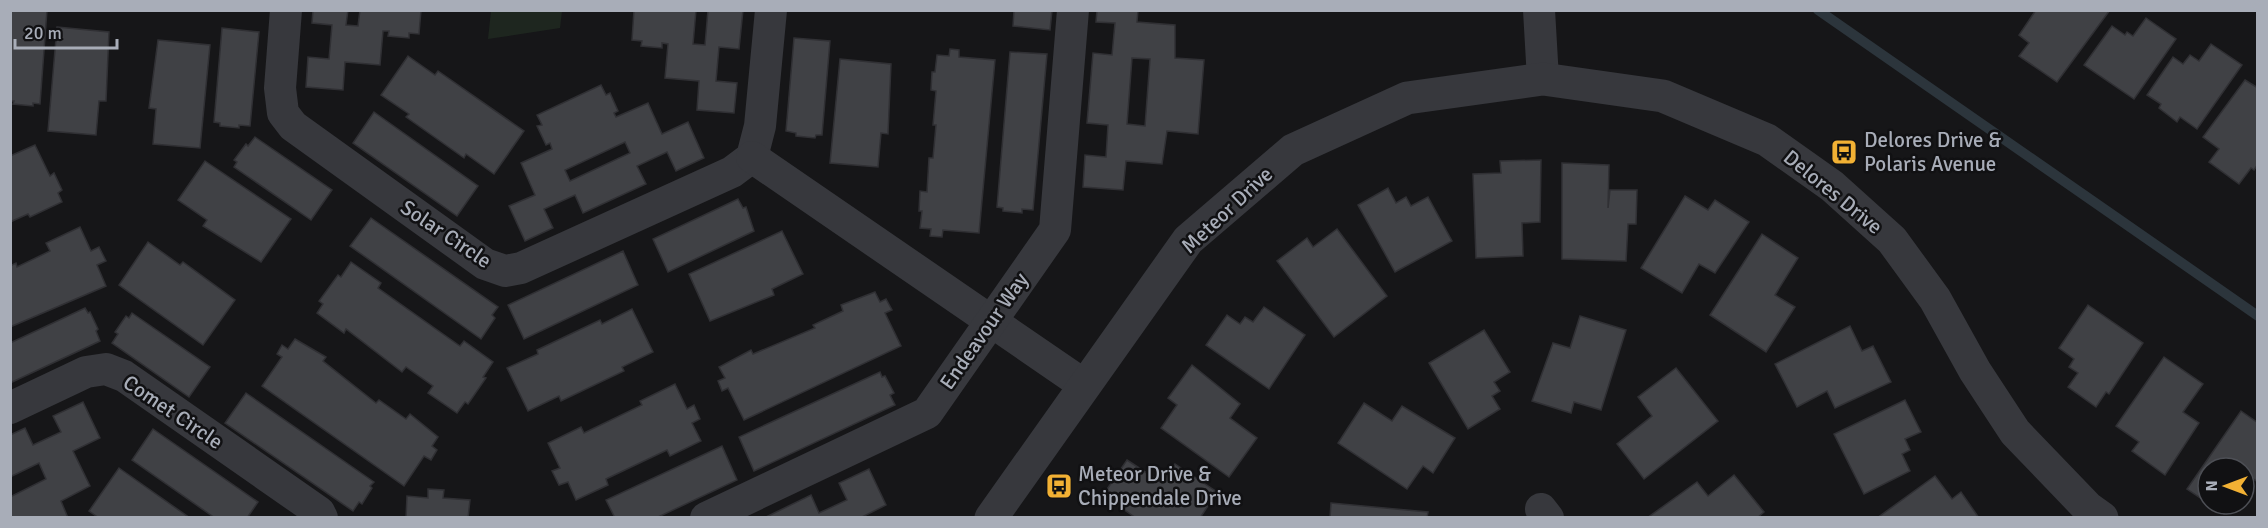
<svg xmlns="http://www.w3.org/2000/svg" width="2268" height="528" font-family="Signika,sans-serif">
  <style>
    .green { fill: #1e261f }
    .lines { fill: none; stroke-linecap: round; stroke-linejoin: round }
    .stream { stroke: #2c353c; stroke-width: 10 }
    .building { fill: #404145; stroke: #303034; stroke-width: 1.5; fill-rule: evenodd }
    .minor { stroke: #37383d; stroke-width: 32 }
    .tertiary { stroke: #37383d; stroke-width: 33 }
    .labels { text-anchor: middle; stroke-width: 5; stroke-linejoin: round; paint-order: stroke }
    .poi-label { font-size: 21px; fill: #a8adb8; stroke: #111113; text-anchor: start }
    .street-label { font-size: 21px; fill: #a8adb8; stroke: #111113 }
  </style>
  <rect width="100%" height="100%" fill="#161618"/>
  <!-- green -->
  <polygon class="green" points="491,11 562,11 560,28 488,39"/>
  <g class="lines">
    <!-- stream -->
    <polyline class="stream" points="1818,10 2258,316"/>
  </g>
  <!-- building -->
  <g class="building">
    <polygon points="11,10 47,10 40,104 33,103 33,106 13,104 14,101 10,101"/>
    <polygon points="313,10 348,10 346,25 358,26 360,10 421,10 419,34 409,33 409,38 388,36 389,31 383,31 380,65 345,62 343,90 306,87 308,57 329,59 332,25 312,23"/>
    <polygon points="634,10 696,10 693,44 705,45 708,10 743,10 739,49 719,47 716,81 737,83 734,113 697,110 699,81 665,78 668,44 662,43 662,48 641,46 642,41 632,40"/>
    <polygon points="1014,10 1052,10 1050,30 1013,26"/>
    <path d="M1097,10h41l-1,12 38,3v33l29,2 -6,74 -31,-3 -5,33 -36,-3 -3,29 -40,-3 2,-32 21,2 2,-32 -21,-2 6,-70 19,2 3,-32 -19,-1zM1132,58l18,1 -5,67 -18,-2z"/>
    <polygon points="2036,10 2110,10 2057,82 2019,56 2029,43 2019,35"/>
    <polygon points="2146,18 2176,39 2134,99 2084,65 2112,26 2125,35 2127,32 2133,36"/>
    <polygon points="57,27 109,32 106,101 99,101 96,135 48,131"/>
    <polygon points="222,28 259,32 250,126 239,125 239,128 220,126 220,123 214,122"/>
    <polygon points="794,38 830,41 822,135 816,135 815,138 796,136 796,133 786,131"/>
    <polygon points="158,40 210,45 200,148 153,144 156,109 149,108"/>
    <polygon points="2211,44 2242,65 2197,129 2180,117 2177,122 2159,108 2161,104 2147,95 2173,57 2183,64 2190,55 2199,61"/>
    <polygon points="950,49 959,50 959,57 995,60 979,233 943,230 942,237 930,236 931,229 920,228 922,211 919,211 920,191 927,192 929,158 933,158 936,125 933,125 936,91 931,90 932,72 935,72 937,55 949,56"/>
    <polygon points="1010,52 1047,54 1033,210 1022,209 1022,213 1003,211 1003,208 997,207"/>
    <polygon points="408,56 435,75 438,71 524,131 494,174 466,154 464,158 406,117 409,114 381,95"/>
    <polygon points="840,59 891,64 888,134 881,133 878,167 830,163"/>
    <polygon points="2245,80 2258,88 2258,164 2254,170 2251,168 2239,184 2209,162 2219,149 2203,137"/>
    <path d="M601,85l5,10 4,-2 8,18 -4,2 2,4 32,-14 14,31 26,-12 16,36 -28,13 -9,-19 -30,14 9,18 -63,29 -8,-18 -31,14 9,19 -28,13 -16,-35 26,-11 -14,-32 31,-14 -2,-6 -4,2 -9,-19 5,-1 -5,-10zM625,142l5,11 -60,28 -5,-11z"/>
    <polygon points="374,112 478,186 457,216 353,143"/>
    <polygon points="255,137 332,190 311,220 234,167 237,162 234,160 246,144 248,146"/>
    <polygon points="35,145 50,176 54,173 62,190 58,193 62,202 30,217 28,214 10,222 10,156"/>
    <polygon points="1541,160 1540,222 1522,223 1523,256 1476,258 1473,174 1501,173 1500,161"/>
    <polygon points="205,161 291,219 261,262 203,226 207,220 178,200"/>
    <polygon points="1562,163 1609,165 1608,208 1610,190 1637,190 1636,224 1628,224 1626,261 1562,259"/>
    <polygon points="1388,188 1396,203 1406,197 1411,206 1428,197 1452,241 1395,272 1358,205"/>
    <polygon points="1685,196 1708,210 1715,200 1749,222 1715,273 1699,264 1682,293 1641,268"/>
    <polygon points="738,199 743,208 746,207 754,231 668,272 653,239"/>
    <polygon points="371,218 498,307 492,315 495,318 481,339 350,246"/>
    <polygon points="80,227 91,251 99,247 106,261 97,265 106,286 10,327 10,266 16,263 17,267 50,251 46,243"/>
    <polygon points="1337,229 1387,296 1334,337 1277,261 1307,238 1313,247"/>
    <polygon points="782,231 803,274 772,289 774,295 710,321 689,274"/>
    <polygon points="1762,234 1798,258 1775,295 1795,307 1766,352 1710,315"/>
    <polygon points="148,242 180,265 183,262 235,300 203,345 119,285"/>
    <polygon points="623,251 638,285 524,339 508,305"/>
    <polygon points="351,262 381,283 378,288 460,346 464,341 493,362 483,377 486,378 468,404 465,402 457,413 428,393 433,386 406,367 402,372 346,329 344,333 317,313 323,304 319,301 338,275 341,277"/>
    <polygon points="875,292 880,302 886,299 892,310 885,313 901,346 744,420 728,388 722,391 718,381 725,378 719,367 751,350 753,354 815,328 813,325 843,311 841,305"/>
    <polygon points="2088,305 2143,343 2109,394 2106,392 2096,407 2068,387 2078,373 2069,367 2074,359 2059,348"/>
    <polygon points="1264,307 1305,335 1269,389 1206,345 1227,315 1240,324 1245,317 1253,322"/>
    <polygon points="85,308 88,313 90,312 98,329 96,331 100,341 10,383 10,343"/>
    <polygon points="632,309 653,352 622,367 624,371 561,401 559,396 528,411 507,368 538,354 537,350 600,320 602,324"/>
    <polygon points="132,313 210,367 189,397 112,343 118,334 115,332 126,316 129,318"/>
    <polygon points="1580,316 1626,330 1601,410 1574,402 1571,413 1532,401 1553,343 1570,348"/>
    <polygon points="1850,326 1862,351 1873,346 1891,382 1835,408 1827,391 1797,407 1775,364"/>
    <polygon points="1484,330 1510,372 1494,382 1500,391 1492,396 1500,409 1468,429 1429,363"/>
    <polygon points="295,339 326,357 323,361 376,403 379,400 406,419 410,414 438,437 432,446 437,450 431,460 424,456 404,486 262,386 282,357 277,354 282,345 288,349"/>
    <polygon points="2164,357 2203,384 2183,412 2199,423 2165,475 2132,451 2139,442 2116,426"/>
    <polygon points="1192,365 1240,404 1230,418 1257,438 1229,477 1161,428 1177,405 1168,398"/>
    <polygon points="1676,368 1718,421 1644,479 1617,444 1652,416 1638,397"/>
    <polygon points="880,372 882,377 885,376 894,393 890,395 895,405 754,471 739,437"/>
    <polygon points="675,384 687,409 694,405 700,419 692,423 701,441 670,456 667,450 606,479 608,485 576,500 568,482 559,485 552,471 560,468 548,443 581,427 584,433 642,405 640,401"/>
    <polygon points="246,393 374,482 370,486 372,488 362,504 359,502 353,511 225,423"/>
    <polygon points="1905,400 1921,432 1905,439 1910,450 1902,454 1910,471 1864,494 1834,434"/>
    <polygon points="83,402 100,438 73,451 90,486 61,501 68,518 10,518 10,497 46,479 39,463 10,477 10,435 25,428 33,445 61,432 53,416"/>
    <polygon points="1364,403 1392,421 1402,406 1455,438 1433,473 1423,466 1407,489 1338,443"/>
    <polygon points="2241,411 2258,423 2258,482 2250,477 2244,485 2244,468 2208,468 2208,503 2187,489"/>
    <polygon points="153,429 258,502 247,518 215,518 132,460"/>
    <polygon points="722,446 737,480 656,518 615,518 606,500"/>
    <polygon points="1127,460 1162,483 1175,464 1217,492 1200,518 1136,518 1103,495"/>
    <polygon points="119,468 190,518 99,518 89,511"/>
    <polygon points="869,469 886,505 860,518 764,518 811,495 819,513 847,500 839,483"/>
    <polygon points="1734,475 1764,512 1757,518 1647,518 1697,482 1708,496"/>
    <polygon points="1935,476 1952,499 1961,492 1979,518 1877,518"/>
    <polygon points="428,489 444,490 443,498 470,500 468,518 406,518 407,496 428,498"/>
    <polygon points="1331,503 1428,512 1427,518 1330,518"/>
    <polygon points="2209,504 2231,504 2224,514"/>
  </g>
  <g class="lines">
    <!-- minor -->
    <g class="minor">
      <polyline points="286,10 280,88 283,113 293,126 485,264 505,271 521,268 732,172 752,157 760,126 771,10"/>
      <polyline points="1539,10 1543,79"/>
      <polyline points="752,157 1084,385"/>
      <polyline points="10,408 86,372 106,369 124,376 319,512 322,518"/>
      <polyline points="1541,509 1548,518"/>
      <polyline points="706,518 927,413 1055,230 1073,10"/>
    </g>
    <!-- tertiary -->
    <polyline class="tertiary" points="991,518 1188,240 1293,150 1407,98 1543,79 1663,96 1767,140 1832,186 1892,240 1935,299 1975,371 2015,432 2088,508 2102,518"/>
  </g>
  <!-- icons -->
  <defs>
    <symbol id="bus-square" viewBox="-11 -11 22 22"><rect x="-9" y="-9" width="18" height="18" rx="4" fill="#f2b134" stroke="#111113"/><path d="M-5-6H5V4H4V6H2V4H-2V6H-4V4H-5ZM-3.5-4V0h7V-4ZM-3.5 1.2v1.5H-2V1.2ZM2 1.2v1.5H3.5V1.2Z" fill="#111"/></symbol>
  </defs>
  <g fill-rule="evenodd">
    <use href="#bus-square" x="1829" y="137" width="30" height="30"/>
    <use href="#bus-square" x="1044" y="471" width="30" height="30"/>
  </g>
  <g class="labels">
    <!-- poi labels -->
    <g class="poi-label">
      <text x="1864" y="147">Delores Drive &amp;<tspan x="1864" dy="24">Polaris Avenue</tspan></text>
      <text x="1078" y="481">Meteor Drive &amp;<tspan x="1078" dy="24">Chippendale Drive</tspan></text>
    </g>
    <!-- street labels -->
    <g class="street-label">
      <text transform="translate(1833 192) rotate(39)" y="7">Delores Drive</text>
      <text transform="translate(1227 210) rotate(-43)" y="7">Meteor Drive</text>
      <text transform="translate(446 234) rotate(34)" y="7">Solar Circle</text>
      <text transform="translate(984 331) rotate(-55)" y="7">Endeavour Way</text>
      <text transform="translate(173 412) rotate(34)" y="7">Comet Circle</text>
    </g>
  </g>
  <!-- border -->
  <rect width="2268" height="528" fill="none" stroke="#a8adb8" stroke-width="24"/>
  <!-- north arrow -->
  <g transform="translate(2226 486) rotate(270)"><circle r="28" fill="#111113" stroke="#4d4f55" stroke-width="1.5"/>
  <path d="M0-4.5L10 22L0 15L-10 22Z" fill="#f2b134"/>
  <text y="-9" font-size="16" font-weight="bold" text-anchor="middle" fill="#a8adb8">N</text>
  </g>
  <!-- scale -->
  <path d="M15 39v9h102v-9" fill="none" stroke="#a8adb8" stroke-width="3"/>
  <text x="24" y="39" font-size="18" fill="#a8adb8" stroke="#111113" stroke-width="4.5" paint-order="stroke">20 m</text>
</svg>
